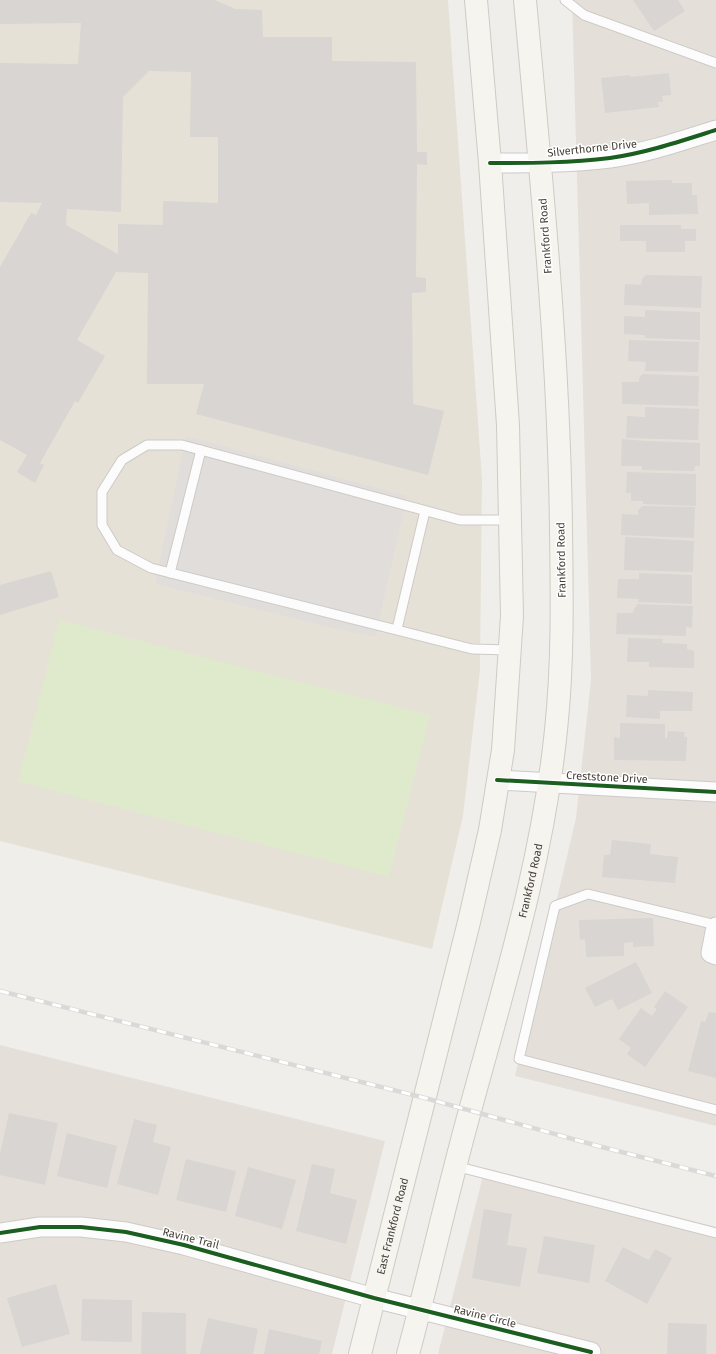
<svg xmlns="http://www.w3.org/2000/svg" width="716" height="1354" font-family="'Fira Sans',sans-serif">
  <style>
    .residential { fill: #e4e0d9 }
    .education { fill: #e6e1d7 }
    .green { fill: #dfe9cc }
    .parking { fill: #e0dddb }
    .building { fill: #d8d5d2; fill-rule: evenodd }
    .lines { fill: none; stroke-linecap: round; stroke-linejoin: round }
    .lane-casing { stroke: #cdcac7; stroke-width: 11 }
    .street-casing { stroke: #cdcac7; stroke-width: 21 }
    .secondary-casing { stroke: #cecbc2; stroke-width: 24 }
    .lane { stroke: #fdfcfc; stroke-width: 9 }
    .street { stroke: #fdfcfc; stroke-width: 19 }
    .secondary { stroke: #f6f4ef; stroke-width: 22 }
    .rail-casing { stroke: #d9d9d8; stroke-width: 4.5 }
    .rail { stroke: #fff; stroke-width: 3; stroke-dasharray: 9; stroke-linecap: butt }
    .cycleway-casing { stroke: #fff; stroke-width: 6 }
    .cycleway { stroke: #1b5e20; stroke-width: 4 }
    .labels { text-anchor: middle; stroke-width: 3; stroke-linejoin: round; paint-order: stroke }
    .street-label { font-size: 11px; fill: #463f37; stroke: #fff }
  </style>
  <rect width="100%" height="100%" fill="#f0eeeb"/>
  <!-- residential -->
  <g class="residential">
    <polygon points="572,0 716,0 716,1126 515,1076 576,818 591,680"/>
    <polygon points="0,1045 385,1141 332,1354 0,1354"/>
    <polygon points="485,1168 716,1227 716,1354 438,1354"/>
  </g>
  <!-- education -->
  <polygon class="education" points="0,0 448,0 482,479 480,670 463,816 432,949 0,841"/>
  <!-- green -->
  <polygon class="green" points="59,620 430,715 389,877 18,782"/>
  <!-- parking -->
  <polygon class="parking" points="186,436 407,496 375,637 320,625 155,584"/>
  <!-- building -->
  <g class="building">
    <path d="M0,0h215l20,9 27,1 1,27h69v24l84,1 1,90h10v13l-10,-1 -1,113 10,1v14l-14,1 1,111 31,7 -16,64 -232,-61 8,-30h-57l1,-111 -32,-1 -39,68 28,16 -27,47 -3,-2 -35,62 4,2 -9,18 -18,-11 10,-17 -27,-15v-173l31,-54 5,2 6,-12 -42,-1v-139l78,1 3,-41 -81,1zM149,71l42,1 -1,65h28v66l-55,-2v24l-45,-1v30l-52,-29 1,-16 54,3 2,-115z"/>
    <polygon points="633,0 678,0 685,11 654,31"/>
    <polygon points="669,73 671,95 662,96 663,102 658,102 659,107 605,113 601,78 630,75 630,77"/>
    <polygon points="672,180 672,183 692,183 692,195 697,195 698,214 649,215 649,203 627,204 626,181"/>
    <polygon points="620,225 681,225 681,229 696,229 696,241 685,241 685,252 646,252 646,241 620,241"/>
    <polygon points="646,275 702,276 701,308 624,305 625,284 641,285 642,279"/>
    <polygon points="645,310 700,312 700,340 645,338 645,335 624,334 624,316 645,317"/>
    <polygon points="629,340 699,342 698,372 645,371 646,362 628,361"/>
    <polygon points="643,374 699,376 698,406 622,404 622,382 639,382 639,378"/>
    <polygon points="645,407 699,409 698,440 626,438 627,416 645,417"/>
    <polygon points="622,439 646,441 700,443 700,466 695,466 694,471 642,470 642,466 621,466"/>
    <polygon points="627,472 696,474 696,506 643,504 643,501 631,501 631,493 626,493"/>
    <polygon points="643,506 695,507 694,538 621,535 622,514 638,515 638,510"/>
    <polygon points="625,537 694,541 693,572 624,570"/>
    <polygon points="51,571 59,597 0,615 0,585"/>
    <polygon points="639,573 692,575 692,604 638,602 639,599 617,598 618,579 639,579"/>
    <polygon points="638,604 693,606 692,628 686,627 686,636 616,634 617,613 633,613 634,609"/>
    <polygon points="628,638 663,639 662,643 687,644 687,649 694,651 694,668 649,667 649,662 627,662"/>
    <polygon points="648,690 693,692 692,711 660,711 660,719 626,717 627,695 648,696"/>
    <polygon points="620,723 665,724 665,738 667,738 668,731 685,732 684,737 687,737 686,761 614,760 614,737 620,738"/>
    <polygon points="612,840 651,844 650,854 678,857 675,883 602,877 604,855 610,855"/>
    <polygon points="653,918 654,946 633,947 633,942 624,943 624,956 586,957 585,939 580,940 579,920"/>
    <polygon points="636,962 652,993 618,1010 612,999 595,1007 585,988"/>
    <polygon points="665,991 688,1007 645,1067 627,1054 631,1048 619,1039 641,1008 652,1016 657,1009 654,1007"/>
    <polygon points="709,1012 716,1013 716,1078 688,1071 701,1021 705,1022"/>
    <polygon points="9,1113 58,1123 45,1185 0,1175 0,1154"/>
    <polygon points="134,1119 157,1125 153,1142 171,1147 158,1195 117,1184"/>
    <polygon points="67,1133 117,1146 107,1188 57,1176"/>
    <polygon points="186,1159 236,1171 226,1212 176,1200"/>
    <polygon points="312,1164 335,1169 330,1193 357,1200 346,1244 296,1231"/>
    <polygon points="248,1167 296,1180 282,1229 235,1216"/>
    <polygon points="484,1209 512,1214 507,1245 527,1248 520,1287 472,1278"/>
    <polygon points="544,1236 595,1245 589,1283 537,1273"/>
    <polygon points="623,1247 649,1260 655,1249 672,1258 647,1304 605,1281"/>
    <polygon points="56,1284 70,1334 22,1347 7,1298"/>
    <polygon points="82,1299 132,1300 132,1342 81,1341"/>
    <polygon points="142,1312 186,1313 186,1354 141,1354"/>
    <polygon points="208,1318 258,1329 253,1354 200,1354"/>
    <polygon points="668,1323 707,1324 706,1354 667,1354"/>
    <polygon points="269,1329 322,1341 319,1354 264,1354"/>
  </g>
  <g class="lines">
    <defs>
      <g id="lane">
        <polyline points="565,0 584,15 716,63"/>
        <polyline points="170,573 201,450"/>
        <polyline points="397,629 425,511"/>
        <polyline points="510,650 472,649 151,568 117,550 102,525 102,492 122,460 147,445 182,445 460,520 510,520"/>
        <polyline points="716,925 588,894 555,906 519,1059 716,1110"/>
        <polyline points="455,1166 716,1233"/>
      </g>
      <g id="street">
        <path d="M490,163c40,0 80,0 120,-5 36,-5 71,-17 106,-28"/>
        <polyline points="497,780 716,792"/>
        <polyline points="716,927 711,953 716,955"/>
        <polyline points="0,1233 40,1227 81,1227 126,1232 184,1245 374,1298 591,1352"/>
      </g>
      <g id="secondary">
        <path id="s1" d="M360,1354l109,-432 21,-92 13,-80 9,-134 -4,-191 -18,-262 -14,-163"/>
        <path id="s2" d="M408,1354c22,-82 40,-165 63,-247 34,-125 72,-248 85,-377 7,-66 6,-133 5,-200 -2,-177 -20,-354 -36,-530"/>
      </g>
    </defs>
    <!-- lane casing -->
    <use href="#lane" class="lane-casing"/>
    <!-- street casing -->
    <use href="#street" class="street-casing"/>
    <!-- secondary casing -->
    <use href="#secondary" class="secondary-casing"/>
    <!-- lane -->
    <use href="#lane" class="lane"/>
    <!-- street -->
    <use href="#street" class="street"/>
    <!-- secondary -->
    <use href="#secondary" class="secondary"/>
    <defs>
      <polyline id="rail" points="0,991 425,1098 598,1146 716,1176"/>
    </defs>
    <!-- rail casing -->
    <use href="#rail" class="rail-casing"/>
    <!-- rail -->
    <use href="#rail" class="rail"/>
    <defs>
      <g id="cycleway">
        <path d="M490,163c40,0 80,0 120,-5 36,-5 71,-17 106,-28"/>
        <polyline points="497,780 716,792"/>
        <polyline points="0,1233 40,1227 81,1227 126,1232 184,1245 374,1298 591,1352"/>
      </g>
    </defs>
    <!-- cycleway casing -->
    <use href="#cycleway" class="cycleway-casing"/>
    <!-- cycleway -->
    <use href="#cycleway" class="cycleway"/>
  </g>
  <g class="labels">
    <!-- street labels -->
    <g class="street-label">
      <text transform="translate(592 148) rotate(-6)" y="4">Silverthorne Drive</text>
      <text transform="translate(545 236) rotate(-94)" y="4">Frankford Road</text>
      <text transform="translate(561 560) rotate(-91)" y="4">Frankford Road</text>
      <text transform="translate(607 777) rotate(3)" y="4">Creststone Drive</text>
      <text dy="4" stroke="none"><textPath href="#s2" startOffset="489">Frankford Road</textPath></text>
      <text dy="4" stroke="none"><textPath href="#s1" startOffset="132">East Frankford Road</textPath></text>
      <text transform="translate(191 1238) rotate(14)" y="4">Ravine Trail</text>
      <text transform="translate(485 1316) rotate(14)" y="4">Ravine Circle</text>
    </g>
  </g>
</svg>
